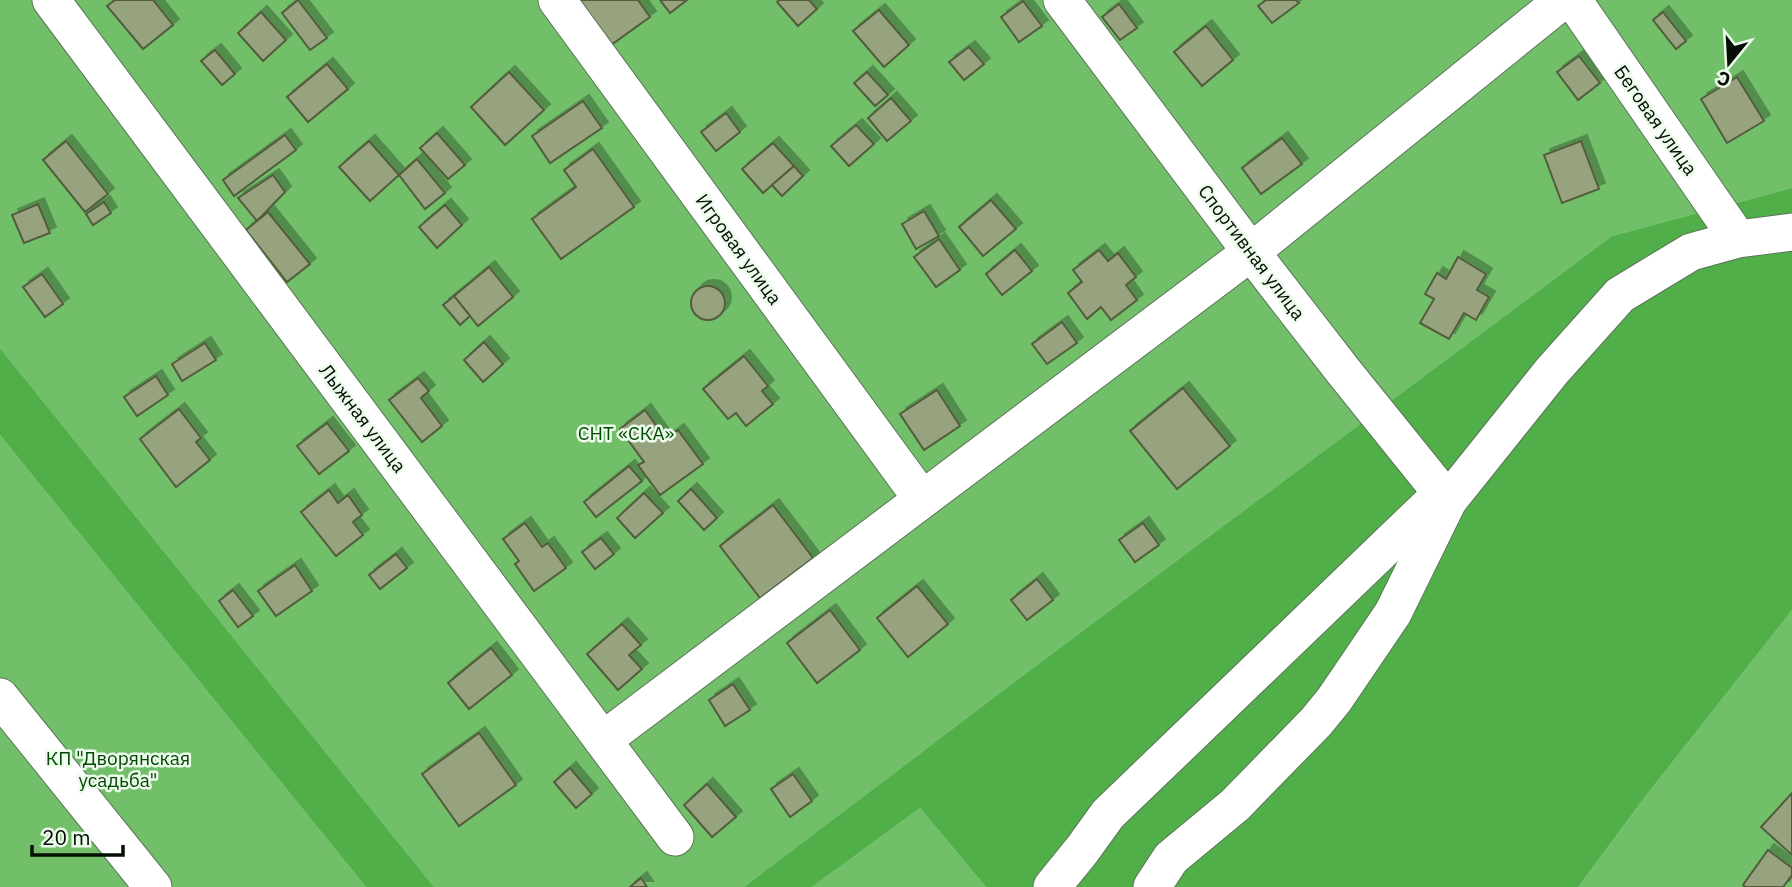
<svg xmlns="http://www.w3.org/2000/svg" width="1792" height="887" font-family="'IBM Plex Sans',sans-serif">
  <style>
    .green { fill: #71c069 }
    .forest { fill: #50af48 }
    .building { fill: #97a37f; stroke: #525c3b; stroke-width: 2; filter: url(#shadow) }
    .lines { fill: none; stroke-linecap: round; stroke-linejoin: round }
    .minor-casing { stroke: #5b7458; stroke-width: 39 }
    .minor { stroke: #fff; stroke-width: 37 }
    .labels { text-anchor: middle; stroke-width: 5; stroke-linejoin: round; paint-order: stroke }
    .street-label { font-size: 19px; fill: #050e05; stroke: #ecfbeb }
    .park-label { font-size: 19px; fill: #024900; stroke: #ecfbeb }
  </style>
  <defs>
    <filter id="shadow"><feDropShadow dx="6" dy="-6" stdDeviation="0" flood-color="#0004"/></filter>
  </defs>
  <rect width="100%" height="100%" fill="#c2debf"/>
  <!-- green -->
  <g class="green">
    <polygon points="0,0 1792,0 1792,188 1612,236 1029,671 744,887 434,887 0,348"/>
    <polygon points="0,435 366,887 0,887"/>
    <polygon points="1792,610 1792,887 1578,887 1644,798"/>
    <polygon points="920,808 986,887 812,887"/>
  </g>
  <!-- forest -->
  <g class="forest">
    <polygon points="1792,188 1792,610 1644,798 1578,887 986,887 920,808 812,887 744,887 1029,671 1612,236"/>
    <polygon points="0,348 434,887 366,887 0,435"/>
  </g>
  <!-- building -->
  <g class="building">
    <polygon points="115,0 153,0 173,25 143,49 107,6"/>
    <polygon points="298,0 327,38 310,50 282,13"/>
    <polygon points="579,0 638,0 650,17 611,45"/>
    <polygon points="660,0 687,0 670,13"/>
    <polygon points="779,0 809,0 817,9 798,26 777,2"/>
    <polygon points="1266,0 1296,0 1299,3 1272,23 1258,6"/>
    <polygon points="1023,1 1042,26 1019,42 1001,17"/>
    <polygon points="1119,4 1137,28 1120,40 1102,17"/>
    <polygon points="879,10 909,45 884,67 853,31"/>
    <polygon points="261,12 286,40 263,61 238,33"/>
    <polygon points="1663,12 1686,41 1676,49 1653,20"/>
    <polygon points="1206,26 1233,60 1202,86 1174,52"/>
    <polygon points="969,47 984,64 964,80 949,62"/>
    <polygon points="215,50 235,74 222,85 201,61"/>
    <polygon points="1579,56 1600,83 1578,100 1557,72"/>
    <polygon points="327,64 348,89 308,122 287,97"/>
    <polygon points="509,72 544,110 505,145 471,107"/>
    <polygon points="867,72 888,95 875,106 854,83"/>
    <polygon points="1737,77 1764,121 1727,143 1701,99"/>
    <polygon points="891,98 911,121 887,141 868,118"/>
    <polygon points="583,101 602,128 550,163 532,136"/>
    <polygon points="726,113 740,132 716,151 701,132"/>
    <polygon points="856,125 874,144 849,166 831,146"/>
    <polygon points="437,133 465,165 448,179 420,148"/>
    <polygon points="285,135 296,150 234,196 223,180"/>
    <polygon points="1282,138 1302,164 1261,194 1242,168"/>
    <polygon points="66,141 108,194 85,212 43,160"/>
    <polygon points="369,141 399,175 370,201 339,167"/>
    <polygon points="1581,141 1599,189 1562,203 1544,155"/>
    <polygon points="773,143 794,166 763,193 742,169"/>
    <polygon points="593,149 634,207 561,259 532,219 576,187 564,170"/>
    <polygon points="417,159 445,193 425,209 399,175"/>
    <polygon points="794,166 803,176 782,196 772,185"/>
    <polygon points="273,175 285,192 257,221 238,198"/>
    <polygon points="991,200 1016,229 983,256 959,227"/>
    <polygon points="104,202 111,213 93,225 86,214"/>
    <polygon points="38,204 50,233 24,243 12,215"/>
    <polygon points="445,205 462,225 437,248 419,227"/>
    <polygon points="924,211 939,236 916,249 902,224"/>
    <polygon points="268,212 310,264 287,282 246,230"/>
    <polygon points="939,239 960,270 936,287 914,257"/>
    <polygon points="1015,250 1032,271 1002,295 986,274"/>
    <polygon points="1099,250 1108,261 1118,253 1136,277 1126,285 1137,300 1111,320 1101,307 1087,319 1068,293 1082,282 1073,270"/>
    <polygon points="1458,257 1486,274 1477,290 1489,297 1476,320 1464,313 1449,339 1420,323 1434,299 1425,294 1437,273 1446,279"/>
    <polygon points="489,267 513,297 478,326 454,296"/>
    <polygon points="42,274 63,304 45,317 23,287"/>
    <circle cx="708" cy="303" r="17"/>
    <polygon points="454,296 470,316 460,325 443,305"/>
    <polygon points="1062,322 1077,343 1047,364 1032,344"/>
    <polygon points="484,342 503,364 483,382 464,360"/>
    <polygon points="205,343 216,360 182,381 172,364"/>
    <polygon points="744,356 768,386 762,391 773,404 746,426 736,413 728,419 703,389"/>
    <polygon points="156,376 168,395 137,416 124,397"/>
    <polygon points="418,378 429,391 421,398 442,426 422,442 389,400"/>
    <polygon points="1183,388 1230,446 1177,489 1130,431"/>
    <polygon points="937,390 960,426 924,450 900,414"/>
    <polygon points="179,409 201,438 196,442 210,460 176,487 140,439"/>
    <polygon points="645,410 666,439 678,430 703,464 660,495 638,465 644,462 620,429"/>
    <polygon points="327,423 349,451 319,474 297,446"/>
    <polygon points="629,466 642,481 596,517 584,502"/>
    <polygon points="691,489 717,518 704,530 678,501"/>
    <polygon points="329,490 338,503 348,495 362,515 353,522 363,535 336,556 301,512"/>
    <polygon points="644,493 663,513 635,538 617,518"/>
    <polygon points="773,505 813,558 760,598 720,546"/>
    <polygon points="525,523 542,547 548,543 566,568 534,591 515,564 519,561 503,539"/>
    <polygon points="1143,523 1159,545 1135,562 1119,540"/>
    <polygon points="601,538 614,554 595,569 582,552"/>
    <polygon points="396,554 407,568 380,589 369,575"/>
    <polygon points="295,565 312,591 276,616 258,591"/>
    <polygon points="1037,579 1053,600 1027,620 1011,600"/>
    <polygon points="917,586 948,624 908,657 877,618"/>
    <polygon points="233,590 253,616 238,627 219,601"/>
    <polygon points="830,610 860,650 817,683 787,643"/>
    <polygon points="622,624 641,645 629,655 642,669 618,690 587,654"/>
    <polygon points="491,648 512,675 469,709 448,683"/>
    <polygon points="733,684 750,710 725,726 709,700"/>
    <polygon points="479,733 516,785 459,826 422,774"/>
    <polygon points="570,768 592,794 576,808 554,782"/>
    <polygon points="793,774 812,801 790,817 771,789"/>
    <polygon points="707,784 736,817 712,837 684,805"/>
    <polygon points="1792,793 1792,855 1761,827"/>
    <polygon points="1768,850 1792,868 1792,875 1783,887 1745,887 1743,885"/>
    <polygon points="641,878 647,887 630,887"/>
  </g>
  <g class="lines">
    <defs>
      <g id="minor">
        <polyline points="51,0 675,837"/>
        <polyline points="557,0 922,499"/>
        <polyline points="1062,0 1251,252 1344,372 1448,501"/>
        <polyline points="1573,0 1738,239"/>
        <polyline points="0,697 153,887"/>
        <polyline points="603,740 1251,252 1563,0"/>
        <polyline points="1052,887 1082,850 1108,814 1442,493"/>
        <polyline points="1152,887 1171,858 1235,805 1316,722 1334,700 1393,613 1448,501 1552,371 1620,295 1691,252 1738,239 1792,232"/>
      </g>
    </defs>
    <!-- minor casing -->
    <use href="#minor" class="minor-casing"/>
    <!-- minor -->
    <use href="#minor" class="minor"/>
  </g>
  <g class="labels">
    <!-- street labels -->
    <g class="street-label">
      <text transform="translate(1656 120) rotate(55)" y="7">Беговая улица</text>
      <text transform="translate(739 249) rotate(54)" y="7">Игровая улица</text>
      <text transform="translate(1252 252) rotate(53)" y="7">Спортивная улица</text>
      <text transform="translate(363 418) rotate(53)" y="7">Лыжная улица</text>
    </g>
    <!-- park labels -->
    <g class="park-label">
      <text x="626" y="440">СНТ «СКА»</text>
      <text x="118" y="765">КП "Дворянская<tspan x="118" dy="22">усадьба"</tspan></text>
    </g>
  </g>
  <!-- north arrow -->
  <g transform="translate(1729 63) rotate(198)" stroke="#ecfbeb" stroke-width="5" paint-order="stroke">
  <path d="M0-5L12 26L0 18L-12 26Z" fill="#050e05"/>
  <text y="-10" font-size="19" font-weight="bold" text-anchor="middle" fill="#050e05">С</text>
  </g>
  <!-- scale -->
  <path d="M32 845v10h91v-10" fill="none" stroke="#050e05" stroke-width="3.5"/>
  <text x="42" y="845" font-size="21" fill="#050e05" stroke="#ecfbeb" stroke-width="5" paint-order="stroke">20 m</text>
</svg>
